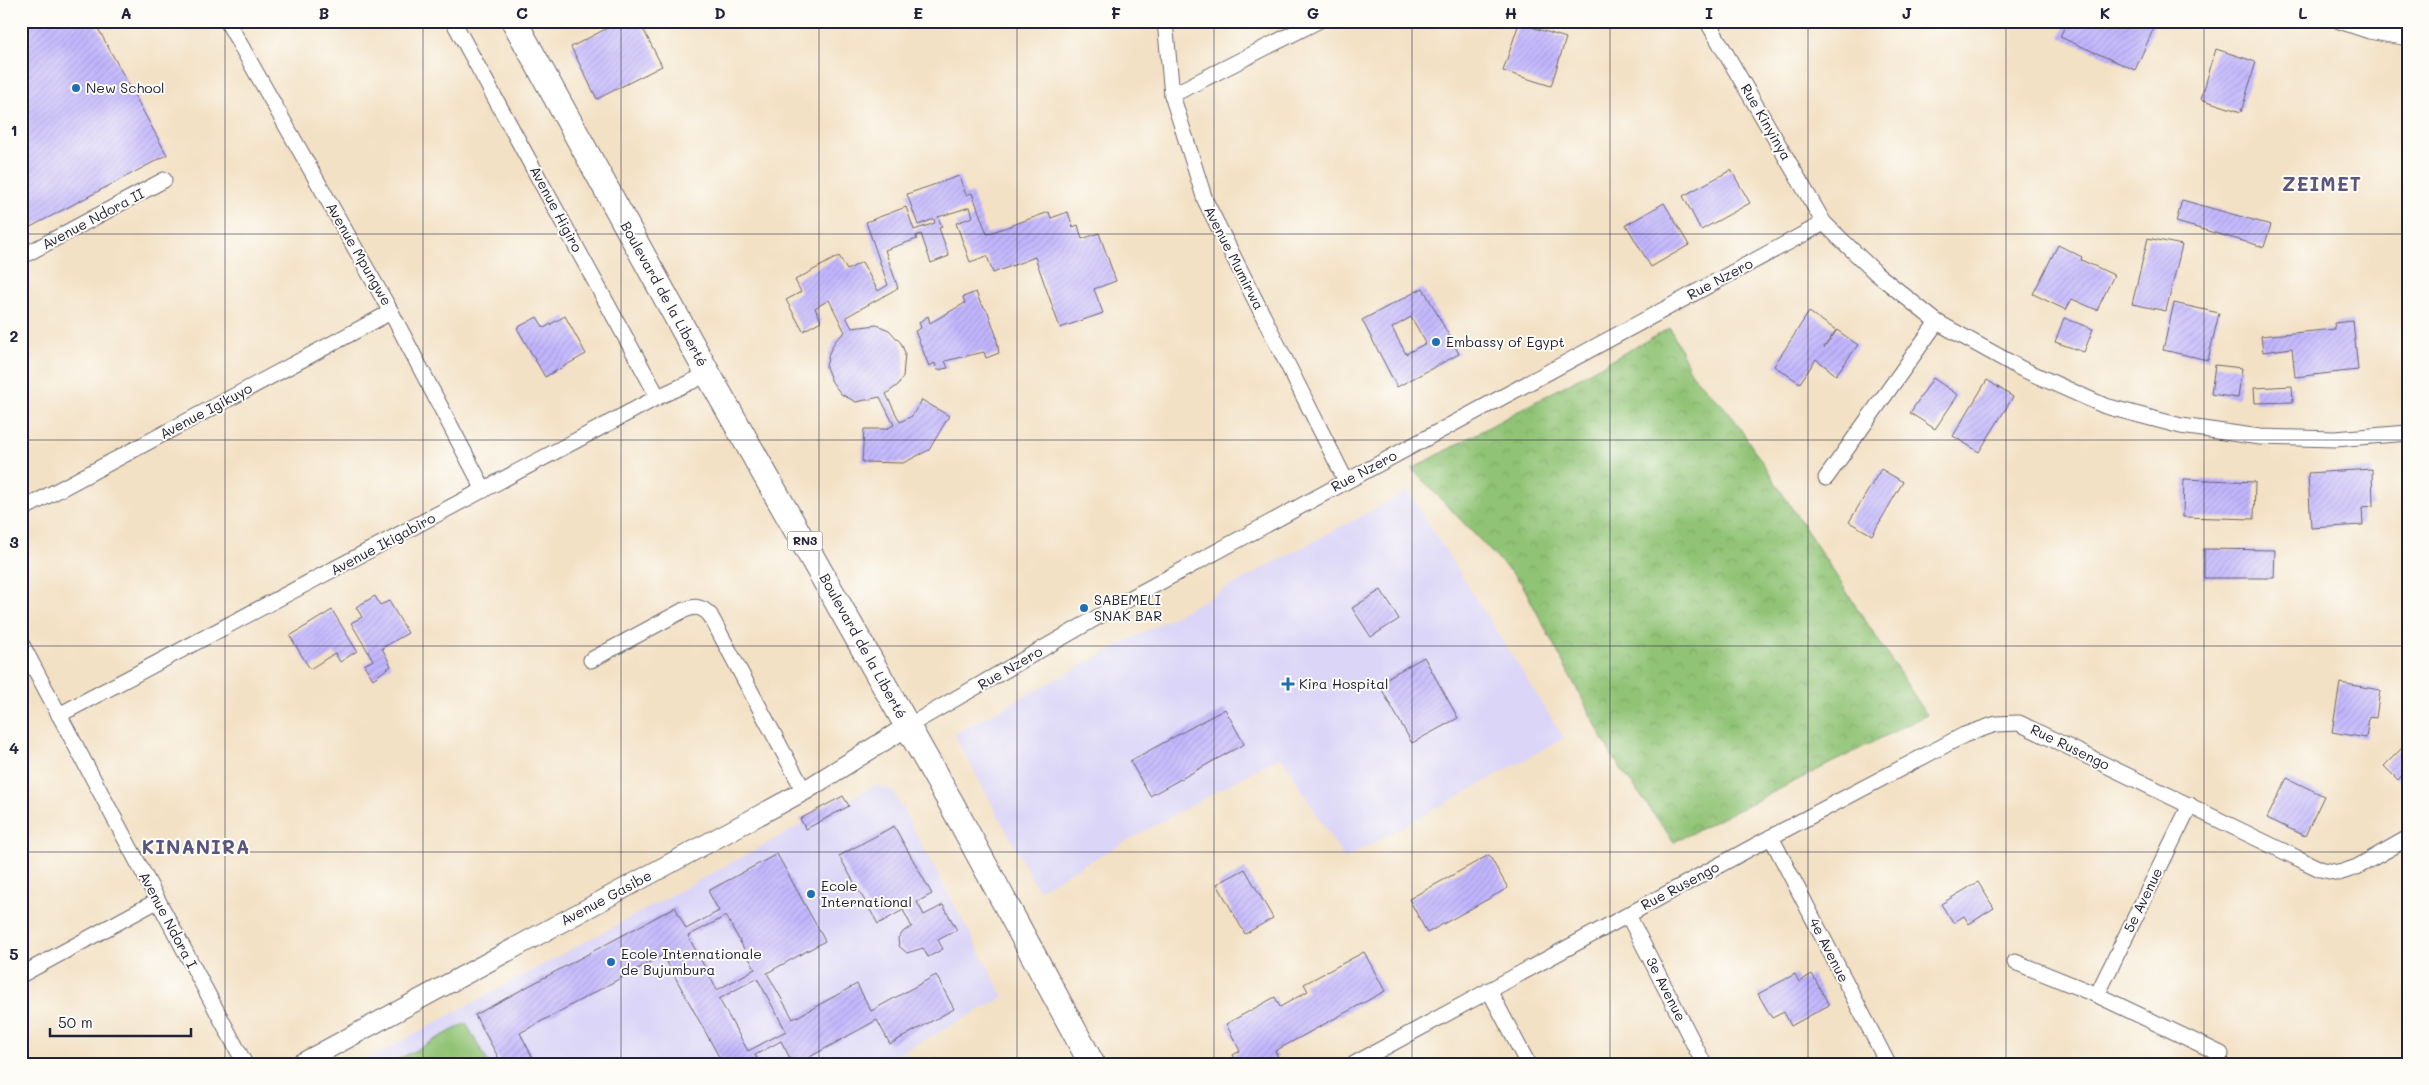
<svg xmlns="http://www.w3.org/2000/svg" width="2429" height="1085" font-family="Mali,sans-serif">
  <style>
    .built { fill: #dbd6f7 }
    .park { fill: url(#park-crowns); stroke: #597258 }
    .pitch { fill: #90c374; stroke: #597258 }
    .building { fill: url(#building-hatch); fill-rule: evenodd }
    .lines { fill: none; stroke-linecap: round; stroke-linejoin: round }
    .minor-casing { stroke: #6b656b; stroke-width: 17 }
    .tertiary-casing { stroke: #6b656b; stroke-width: 21 }
    .trunk-casing { stroke: #6b656b; stroke-width: 27 }
    .minor { stroke: #fff; stroke-width: 15 }
    .tertiary { stroke: #fff; stroke-width: 19 }
    .trunk { stroke: #fff; stroke-width: 25 }
    .grid { fill: none; stroke: #22223b; stroke-width: 1; stroke-opacity: 0.55 }
    .poi-dot { fill: #1f6fb2; stroke: #fdfcf7; stroke-width: 2 }
    .labels { text-anchor: middle; stroke-width: 4; stroke-linejoin: round; paint-order: stroke }
    .shield { fill: #fdfcf7; stroke: #646373; stroke-width: 1 }
    .shield-label { font-size: 12px; font-weight: bold; fill: #22223b }
    .poi-label { font-size: 14px; fill: #22223b; stroke: #fdfcf7; text-anchor: start }
    .street-label { font-size: 14px; fill: #22223b; stroke: #fdfcf7 }
    .district-label { font-size: 19px; font-weight: bold; letter-spacing: 1px; fill: #5a557f; stroke: #fdfcf7 }
    .neatline { fill: none; stroke: #22223b; stroke-width: 2 }
    .grid-label { font-size: 16px; text-anchor: middle; font-weight: bold; fill: #22223b }
  </style>
  <defs>
    <pattern id="park-crowns" width="20" height="18" patternUnits="userSpaceOnUse" patternTransform="scale(1.25)"><rect width="20" height="18" fill="#90c374"/><path d="M2 6a3 3 0 1 1 6 0M12 15a3 3 0 1 1 6 0" fill="none" stroke="#7ca765"/></pattern>
    <pattern id="building-hatch" width="6" height="6" patternUnits="userSpaceOnUse" patternTransform="scale(1.25)"><rect width="6" height="6" fill="#c1b5fd"/><path d="M-1 1l2-2M0 6l6-6M5 7l2-2" fill="none" stroke="#a69bda"/></pattern>
  </defs>
  <rect width="100%" height="100%" fill="#fdfcf7"/>
  <filter id="ink" filterUnits="userSpaceOnUse"><feTurbulence type="fractalNoise" baseFrequency=".02" numOctaves="2"/><feDisplacementMap in="SourceGraphic" scale="10" xChannelSelector="R" yChannelSelector="G"/><feConvolveMatrix kernelMatrix="1 2 1 2 8 2 1 2 1" color-interpolation-filters="sRGB"/></filter>
  <filter id="wash" filterUnits="userSpaceOnUse"><feTurbulence type="fractalNoise" baseFrequency=".0096" numOctaves="4" result="noise"/><feDisplacementMap in="SourceGraphic" scale="20" xChannelSelector="R" yChannelSelector="G"/><feGaussianBlur stdDeviation="1.12" result="paint"/><feColorMatrix in="noise" values="0 0 0 0 0 0 0 0 0 0 0 0 0 0 0 0 0 1.4 0 .05"/><feComposite in="paint" operator="in"/></filter>
  <g filter="url(#wash)">
    <rect width="100%" height="100%" fill="#f3e1c5"/>
    <!-- built -->
    <g class="built">
      <polygon points="1408,491 1564,738 1344,859 1281,756 1038,890 954,734"/>
      <polygon points="875,785 893,791 1004,997 880,1064 359,1064"/>
    </g>
    <!-- park -->
    <polygon class="park" points="1670,328 1692,374 1730,413 1927,715 1674,842 1612,756 1522,584 1412,469"/>
    <!-- pitch -->
    <polygon class="pitch" points="466,1023 489,1064 390,1064"/>
    <g id="blocks">
      <!-- building -->
      <g class="building">
        <polygon points="21,21 94,21 167,155 21,232"/>
        <polygon points="621,21 639,21 662,66 597,99 571,47"/>
        <polygon points="2067,21 2157,21 2135,70 2060,37"/>
        <polygon points="1519,23 1566,38 1551,86 1503,71"/>
        <polygon points="2216,49 2256,62 2241,112 2201,99"/>
        <polygon points="1731,170 1750,203 1701,230 1683,196"/>
        <polygon points="959,176 966,195 972,193 987,234 1049,212 1051,218 1068,212 1073,227 1078,225 1082,239 1099,233 1116,281 1094,289 1103,313 1060,328 1035,257 993,273 987,256 970,262 956,223 973,217 970,207 938,217 942,227 939,228 949,256 931,263 921,234 916,236 917,239 885,250 898,288 846,317 852,328 877,325 889,330 901,343 905,353 903,377 898,385 886,394 900,422 912,416 922,400 949,416 929,450 903,463 862,462 864,429 886,429 894,425 880,397 856,402 841,394 832,382 826,367 829,353 835,341 845,332 829,300 815,308 821,321 803,331 786,300 801,292 795,280 839,256 847,270 862,262 878,291 888,285 866,222 906,207 914,230 935,223 934,219 918,225 907,194"/>
        <polygon points="2182,200 2271,225 2264,247 2176,222"/>
        <polygon points="1664,203 1689,245 1651,267 1626,225"/>
        <polygon points="2148,238 2182,245 2166,311 2132,304"/>
        <polygon points="2058,245 2082,257 2081,260 2114,275 2097,310 2072,299 2066,310 2033,294"/>
        <path d="M1423,288l36,66 -62,33 -35,-67zM1411,317l15,26 -20,11 -14,-26z"/>
        <polygon points="976,292 980,302 988,312 996,335 999,353 986,358 984,352 945,361 948,368 937,370 935,363 929,366 915,331 921,328 919,322 928,316 930,323 965,303 963,297"/>
        <polygon points="2174,303 2219,313 2208,360 2163,350"/>
        <polygon points="1809,312 1836,330 1824,348 1837,330 1858,345 1836,375 1816,359 1800,383 1774,366"/>
        <polygon points="565,316 586,354 545,377 517,328 537,317 544,328"/>
        <polygon points="2064,318 2093,329 2084,352 2055,342"/>
        <polygon points="2353,321 2358,370 2295,377 2292,348 2263,352 2261,336 2335,329 2334,323"/>
        <polygon points="2215,365 2242,368 2238,398 2211,394"/>
        <polygon points="1933,378 1958,395 1935,429 1910,413"/>
        <polygon points="1987,380 2013,397 1979,452 1953,436"/>
        <polygon points="2292,386 2293,402 2255,403 2254,388"/>
        <polygon points="1881,469 1903,482 1872,535 1849,522"/>
        <polygon points="2372,469 2373,506 2362,507 2363,525 2311,528 2308,473"/>
        <polygon points="2184,479 2255,482 2254,519 2183,517"/>
        <polygon points="2204,549 2275,550 2274,578 2204,578"/>
        <polygon points="1381,590 1399,619 1371,637 1352,608"/>
        <polygon points="375,596 380,605 389,601 408,633 382,648 391,666 373,679 364,665 373,660 351,623 362,617 356,607"/>
        <polygon points="332,610 357,651 340,662 335,653 310,669 290,636"/>
        <polygon points="1424,657 1458,718 1412,743 1378,683"/>
        <polygon points="2340,683 2380,690 2376,718 2369,717 2366,738 2332,732"/>
        <polygon points="1225,709 1244,744 1150,796 1130,761"/>
        <polygon points="2408,742 2408,779 2403,774 2398,780 2384,766"/>
        <polygon points="2287,778 2324,796 2305,836 2267,818"/>
        <polygon points="843,796 849,806 806,829 800,819"/>
        <polygon points="894,826 932,894 917,902 924,915 943,905 957,930 938,940 943,949 928,957 923,948 907,953 899,946 898,938 904,931 912,927 903,910 878,924 839,856"/>
        <path d="M777,854l48,87 -58,32 26,46 64,-35 14,27 65,-36 18,34 -64,35 -13,-24 -80,44h-4l-12,-23 -26,14 5,9h-37l-60,-109 -143,78 16,31h-34l-27,-49 200,-108 11,22 33,-18 -11,-20zM726,916l29,53 -38,21 -29,-54zM757,978l29,53 -38,20 -29,-52z"/>
        <polygon points="1489,855 1508,888 1427,933 1409,899"/>
        <polygon points="1245,869 1273,918 1245,934 1217,884"/>
        <polygon points="1978,882 1994,908 1969,924 1964,916 1953,923 1941,904"/>
        <polygon points="1364,952 1385,991 1275,1051 1278,1057 1265,1064 1238,1064 1233,1055 1240,1051 1226,1024 1275,997 1280,1007 1308,991 1304,984"/>
        <polygon points="1795,974 1799,982 1812,974 1829,1005 1791,1026 1784,1012 1772,1018 1758,994"/>
        <polygon points="936,1059 939,1064 927,1064"/>
      </g>
    </g>
  </g>
  <g filter="url(#ink)">
    <use href="#blocks" fill-opacity="0" stroke="#6b656b" stroke-width="1"/>
    <g class="lines">
      <defs>
        <g id="minor">
          <polyline points="227,21 391,312 484,490"/>
          <polyline points="453,21 658,397"/>
          <polyline points="1165,21 1172,95 1205,200 1346,481"/>
          <polyline points="1707,21 1824,223 1876,273 1937,322 2020,368 2105,406 2181,426 2260,437 2335,439 2408,433"/>
          <polyline points="2339,21 2369,31 2408,38"/>
          <polyline points="1172,95 1318,21"/>
          <polyline points="21,257 164,180"/>
          <polyline points="1826,478 1937,322"/>
          <polyline points="21,510 391,312"/>
          <polyline points="21,643 245,1064"/>
          <path d="M591,660l91,-49c13,-5 18,-6 28,4l94,176"/>
          <polyline points="59,715 658,397 708,374"/>
          <polyline points="908,726 1129,599 1824,223"/>
          <polyline points="1771,837 1888,1064"/>
          <polyline points="1628,915 1704,1064"/>
          <polyline points="2015,962 2097,995 2221,1054"/>
          <polyline points="21,975 157,901"/>
          <polyline points="1489,990 1528,1064"/>
          <polyline points="2097,995 2190,805"/>
          <polyline points="1354,1064 1771,837 1964,735 1996,724 2019,723 2320,869 2339,873 2357,867 2408,838"/>
        </g>
        <polyline id="tertiary" points="300,1064 804,791 908,726"/>
        <polyline id="trunk" points="514,21 708,374 951,803 1092,1064"/>
      </defs>
      <!-- minor casing -->
      <use href="#minor" class="minor-casing"/>
      <!-- tertiary casing -->
      <use href="#tertiary" class="tertiary-casing"/>
      <!-- trunk casing -->
      <use href="#trunk" class="trunk-casing"/>
      <!-- minor -->
      <use href="#minor" class="minor"/>
      <!-- tertiary -->
      <use href="#tertiary" class="tertiary"/>
      <!-- trunk -->
      <use href="#trunk" class="trunk"/>
    </g>
  </g>
  <!-- grid -->
  <path class="grid" d="M225,21v1043M423,21v1043M621,21v1043M819,21v1043M1017,21v1043M1214,21v1043M1412,21v1043M1610,21v1043M1808,21v1043M2006,21v1043M2204,21v1043M21,234h2387M21,440h2387M21,646h2387M21,852h2387"/>
  <!-- markers -->
  <g class="poi-dot">
    <circle cx="76" cy="88" r="5"/>
    <circle cx="1436" cy="342" r="5"/>
    <circle cx="1084" cy="608" r="5"/>
    <path d="M1285.5 676.5h5v5h5v5h-5v5h-5v-5h-5v-5h5z"/>
    <circle cx="811" cy="894" r="5"/>
    <circle cx="611" cy="962" r="5"/>
  </g>
  <g class="labels">
    <!-- shield labels -->
    <rect class="shield" x="787.5" y="531.5" width="35" height="19" rx="4"/>
    <g class="shield-label">
      <text x="805" y="545">RN3</text>
    </g>
    <!-- poi labels -->
    <g class="poi-label">
      <text x="86" y="93">New School</text>
      <text x="1446" y="347">Embassy of Egypt</text>
      <text x="1094" y="605">SABEMELI<tspan x="1094" dy="16">SNAK BAR</tspan></text>
      <text x="1299" y="689">Kira Hospital</text>
      <text x="821" y="891">Ecole<tspan x="821" dy="16">International</tspan></text>
      <text x="621" y="959">Ecole Internationale<tspan x="621" dy="16">de Bujumbura</tspan></text>
    </g>
    <!-- street labels -->
    <g class="street-label">
      <text transform="translate(1766 122) rotate(60)" y="5">Rue Kinyinya</text>
      <text transform="translate(556 209) rotate(62)" y="5">Avenue Higiro</text>
      <text transform="translate(93 219) rotate(-28)" y="5">Avenue Ndora II</text>
      <text transform="translate(359 254) rotate(60)" y="5">Avenue Mpungwe</text>
      <text transform="translate(1234 258) rotate(63)" y="5">Avenue Mumirwa</text>
      <text transform="translate(1720 279) rotate(-28)" y="5">Rue Nzero</text>
      <text transform="translate(664 294) rotate(61)" y="5">Boulevard de la Liberté</text>
      <text transform="translate(206 411) rotate(-28)" y="5">Avenue Igikuyo</text>
      <text transform="translate(1364 471) rotate(-28)" y="5">Rue Nzero</text>
      <text transform="translate(383 544) rotate(-28)" y="5">Avenue Ikigabiro</text>
      <text transform="translate(863 646) rotate(61)" y="5">Boulevard de la Liberté</text>
      <text transform="translate(1010 668) rotate(-30)" y="5">Rue Nzero</text>
      <text transform="translate(2070 747) rotate(26)" y="5">Rue Rusengo</text>
      <text transform="translate(1680 886) rotate(-28)" y="5">Rue Rusengo</text>
      <text transform="translate(606 898) rotate(-28)" y="5">Avenue Gasibe</text>
      <text transform="translate(2143 900) rotate(-64)" y="5">5e Avenue</text>
      <text transform="translate(168 920) rotate(62)" y="5">Avenue Ndora I</text>
      <text transform="translate(1829 950) rotate(63)" y="5">4e Avenue</text>
      <text transform="translate(1666 989) rotate(63)" y="5">3e Avenue</text>
    </g>
    <!-- district labels -->
    <g class="district-label">
      <text x="2322" y="191">ZEIMET</text>
      <text x="196" y="854">KINANIRA</text>
    </g>
  </g>
  <!-- margin -->
  <rect width="2429" height="1085" fill="none" stroke="#fdfcf7" stroke-width="55"/>
  <!-- scale -->
  <path d="M50 1028v8h141v-8" fill="none" stroke="#22223b" stroke-width="2.5"/>
  <text x="58" y="1028" font-size="15" fill="#22223b" stroke="#fdfcf7" stroke-width="4" paint-order="stroke">50 m</text>
  <rect x="28" y="28" width="2374" height="1030" class="neatline"/>
  <g class="grid-label">
    <text x="126" y="19">A</text>
    <text x="324" y="19">B</text>
    <text x="522" y="19">C</text>
    <text x="720" y="19">D</text>
    <text x="918" y="19">E</text>
    <text x="1116" y="19">F</text>
    <text x="1313" y="19">G</text>
    <text x="1511" y="19">H</text>
    <text x="1709" y="19">I</text>
    <text x="1907" y="19">J</text>
    <text x="2105" y="19">K</text>
    <text x="2303" y="19">L</text>
    <text x="14" y="136">1</text>
    <text x="14" y="342">2</text>
    <text x="14" y="548">3</text>
    <text x="14" y="754">4</text>
    <text x="14" y="960">5</text>
  </g>
</svg>
